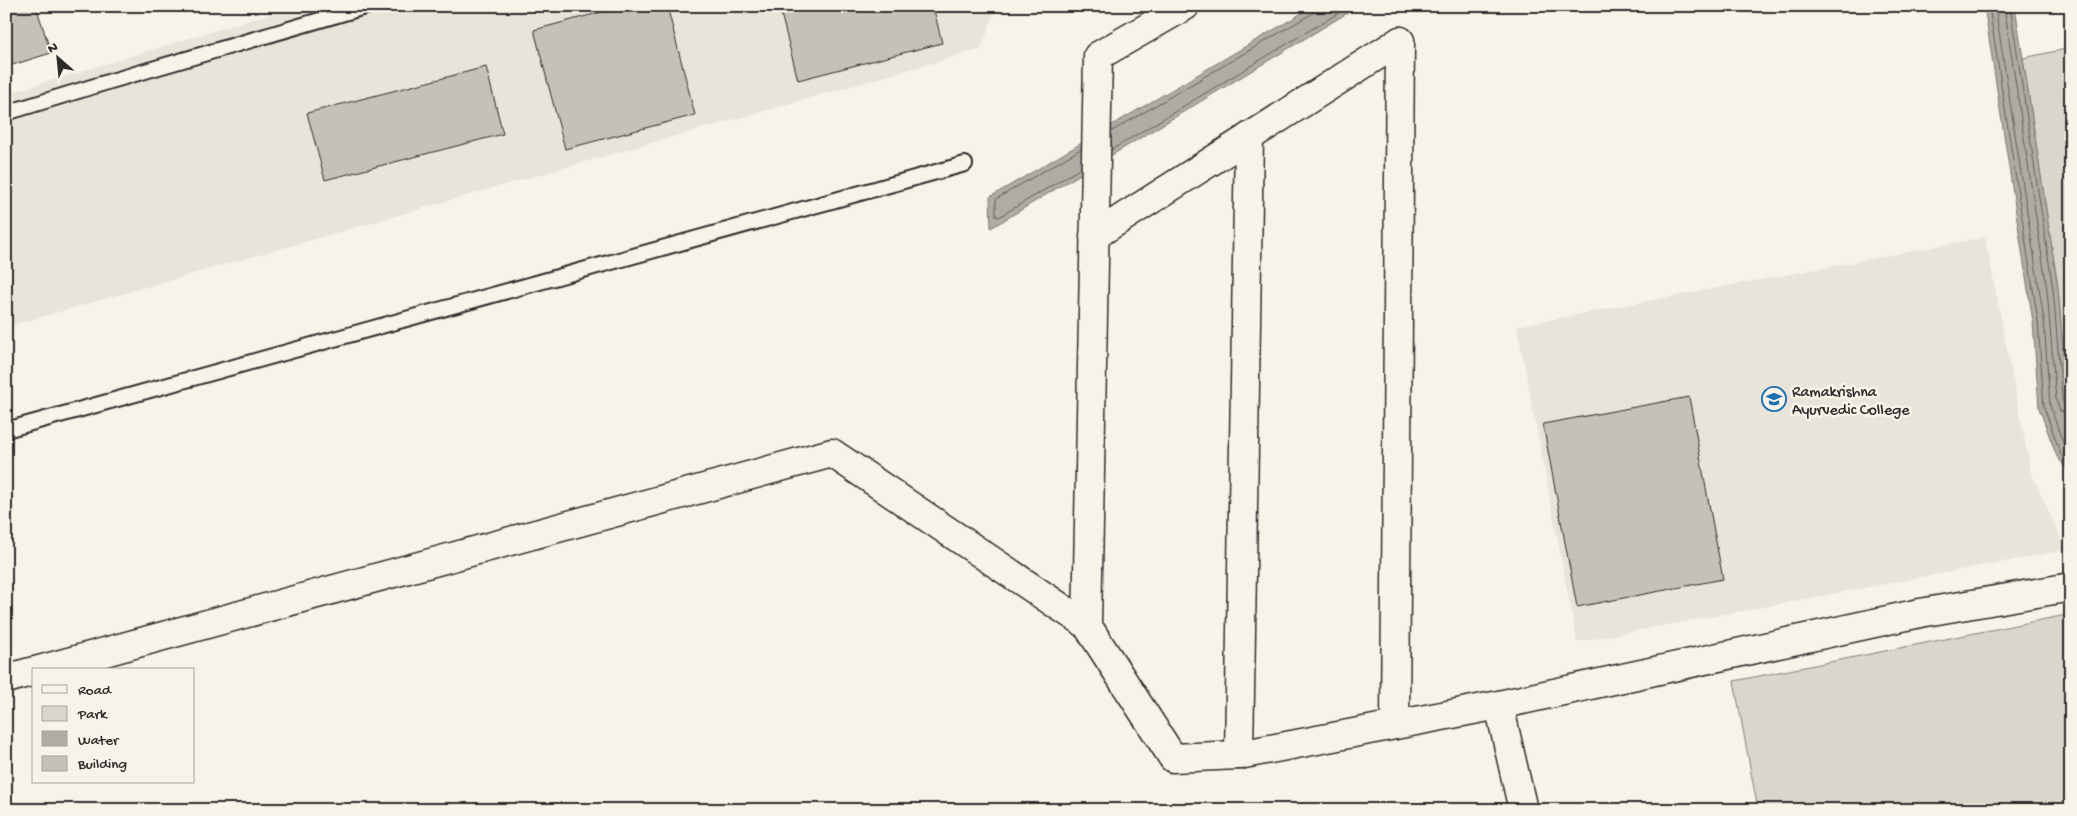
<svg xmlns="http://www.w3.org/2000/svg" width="2077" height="816" font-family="'Gochi Hand',sans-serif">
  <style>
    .built { fill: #e8e4da }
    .green { fill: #dad6cc; stroke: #82807c }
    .water { fill: #afaca4; stroke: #7a7874 }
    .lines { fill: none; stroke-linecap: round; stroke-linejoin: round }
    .shore { stroke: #605f5b; stroke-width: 1 }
    .building { fill: #c4c1b9; stroke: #2b2b2b }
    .lane-casing { stroke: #2b2b2b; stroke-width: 18 }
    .street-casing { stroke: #2b2b2b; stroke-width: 31 }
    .lane { stroke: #f7f3e8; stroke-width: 14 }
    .street { stroke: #f7f3e8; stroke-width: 28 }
    .labels { text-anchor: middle; stroke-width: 5; stroke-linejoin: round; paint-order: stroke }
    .poi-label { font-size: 16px; fill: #2b2b2b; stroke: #f7f3e8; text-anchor: start }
  </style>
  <rect width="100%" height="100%" fill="#f7f3e8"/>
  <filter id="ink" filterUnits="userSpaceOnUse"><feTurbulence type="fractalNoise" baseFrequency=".02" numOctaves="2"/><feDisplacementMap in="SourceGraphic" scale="10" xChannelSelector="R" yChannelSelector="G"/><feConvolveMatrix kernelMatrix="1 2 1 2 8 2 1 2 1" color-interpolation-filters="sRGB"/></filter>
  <g filter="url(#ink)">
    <!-- built -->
    <g class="built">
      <polygon points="296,6 997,6 981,49 6,327 6,94"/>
      <polygon points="1985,237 2031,472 2066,550 1577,642 1517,326"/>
    </g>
    <!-- green -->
    <g class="green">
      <polygon points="2071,48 2071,411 2067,399 2058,288 2023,58"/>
      <polygon points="2071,614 2071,810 1758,810 1734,681"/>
    </g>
    <!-- water -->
    <g class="water">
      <polygon points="1314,6 1359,6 991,228 990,197"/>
      <polygon points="1984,6 2015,6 2058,288 2067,399 2071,411 2071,474 2057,457 2039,408 2033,322"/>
    </g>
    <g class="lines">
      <!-- shore -->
      <g class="shore">
        <polyline points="1989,6 2038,321 2044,407 2061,455 2071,466"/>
        <polyline points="1995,6 2044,320 2050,406 2066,451 2071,457"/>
        <polyline points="2004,6 2047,290 2056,400 2060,411 2071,415"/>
        <polyline points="2010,6 2053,289 2062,399 2065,407 2071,409"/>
        <polyline points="1112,131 1313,13 1316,6"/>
        <polyline points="1111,150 1350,6"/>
        <polyline points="1081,168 999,217 996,216 996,199 1081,149"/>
      </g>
    </g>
    <!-- building -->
    <g class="building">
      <polygon points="6,6 36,6 51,53 6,67"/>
      <polygon points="624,6 667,6 695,115 565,149 534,30"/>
      <polygon points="779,6 933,6 942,43 798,80"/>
      <polygon points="486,67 503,134 325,180 307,113"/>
      <polygon points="1689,397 1723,579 1577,607 1543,424"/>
    </g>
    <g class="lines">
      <defs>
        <g id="lane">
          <polyline points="6,113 111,81 368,6"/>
          <polyline points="6,430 965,164"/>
        </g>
        <g id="street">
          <polyline points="1094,236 1400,41"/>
          <polyline points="1087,625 1098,56 1185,6"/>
          <polyline points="39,670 832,453 1087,625 1173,758 1239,755 1499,705 1920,613 2071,587"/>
          <polyline points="6,679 34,671"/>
          <polyline points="1499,705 1523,810"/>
          <polyline points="1395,725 1400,41"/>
          <polyline points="1239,755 1249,137"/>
        </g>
      </defs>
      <!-- lane casing -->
      <use href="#lane" class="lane-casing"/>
      <!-- street casing -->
      <use href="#street" class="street-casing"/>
      <!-- lane -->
      <use href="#lane" class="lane"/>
      <!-- street -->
      <use href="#street" class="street"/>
    </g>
  </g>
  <!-- icons -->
  <defs>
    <symbol id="university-ring" viewBox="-11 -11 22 22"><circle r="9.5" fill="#f7f3e8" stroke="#1f6fb2" stroke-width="1.5"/><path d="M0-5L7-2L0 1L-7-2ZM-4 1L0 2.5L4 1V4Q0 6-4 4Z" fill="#1f6fb2"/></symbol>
  </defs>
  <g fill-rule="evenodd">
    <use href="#university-ring" x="1760" y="385" width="28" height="28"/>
  </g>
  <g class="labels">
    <!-- poi labels -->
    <g class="poi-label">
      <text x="1792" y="396">Ramakrishna<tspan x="1792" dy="18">Ayurvedic College</tspan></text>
    </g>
  </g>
  <!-- margin -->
  <rect width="2077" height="816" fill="none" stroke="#f7f3e8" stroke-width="25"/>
  <rect x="12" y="12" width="2052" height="791" fill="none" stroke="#2b2b2b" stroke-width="2" filter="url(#ink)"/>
  <!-- legend -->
  <rect x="32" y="668" width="162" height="115" fill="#f7f3e8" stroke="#a5a39c"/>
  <rect x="42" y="685" width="25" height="8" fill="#f7f3e8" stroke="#a5a39c"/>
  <text x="78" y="694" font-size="15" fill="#2b2b2b">Road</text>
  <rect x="42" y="706" width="25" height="15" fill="#dad6cc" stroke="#a5a39c"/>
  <text x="78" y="718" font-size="15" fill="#2b2b2b">Park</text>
  <rect x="42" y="731" width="25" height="15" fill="#afaca4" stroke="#a5a39c"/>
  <text x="78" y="744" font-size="15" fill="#2b2b2b">Water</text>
  <rect x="42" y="756" width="25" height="15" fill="#c4c1b9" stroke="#a5a39c"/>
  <text x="78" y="768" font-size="15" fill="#2b2b2b">Building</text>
  <!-- north arrow -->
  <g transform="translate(58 58) rotate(333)" stroke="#f7f3e8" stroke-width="4" paint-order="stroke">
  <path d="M0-4L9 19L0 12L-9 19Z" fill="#2b2b2b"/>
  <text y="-8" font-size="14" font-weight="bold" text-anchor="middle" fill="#2b2b2b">N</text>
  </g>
</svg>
